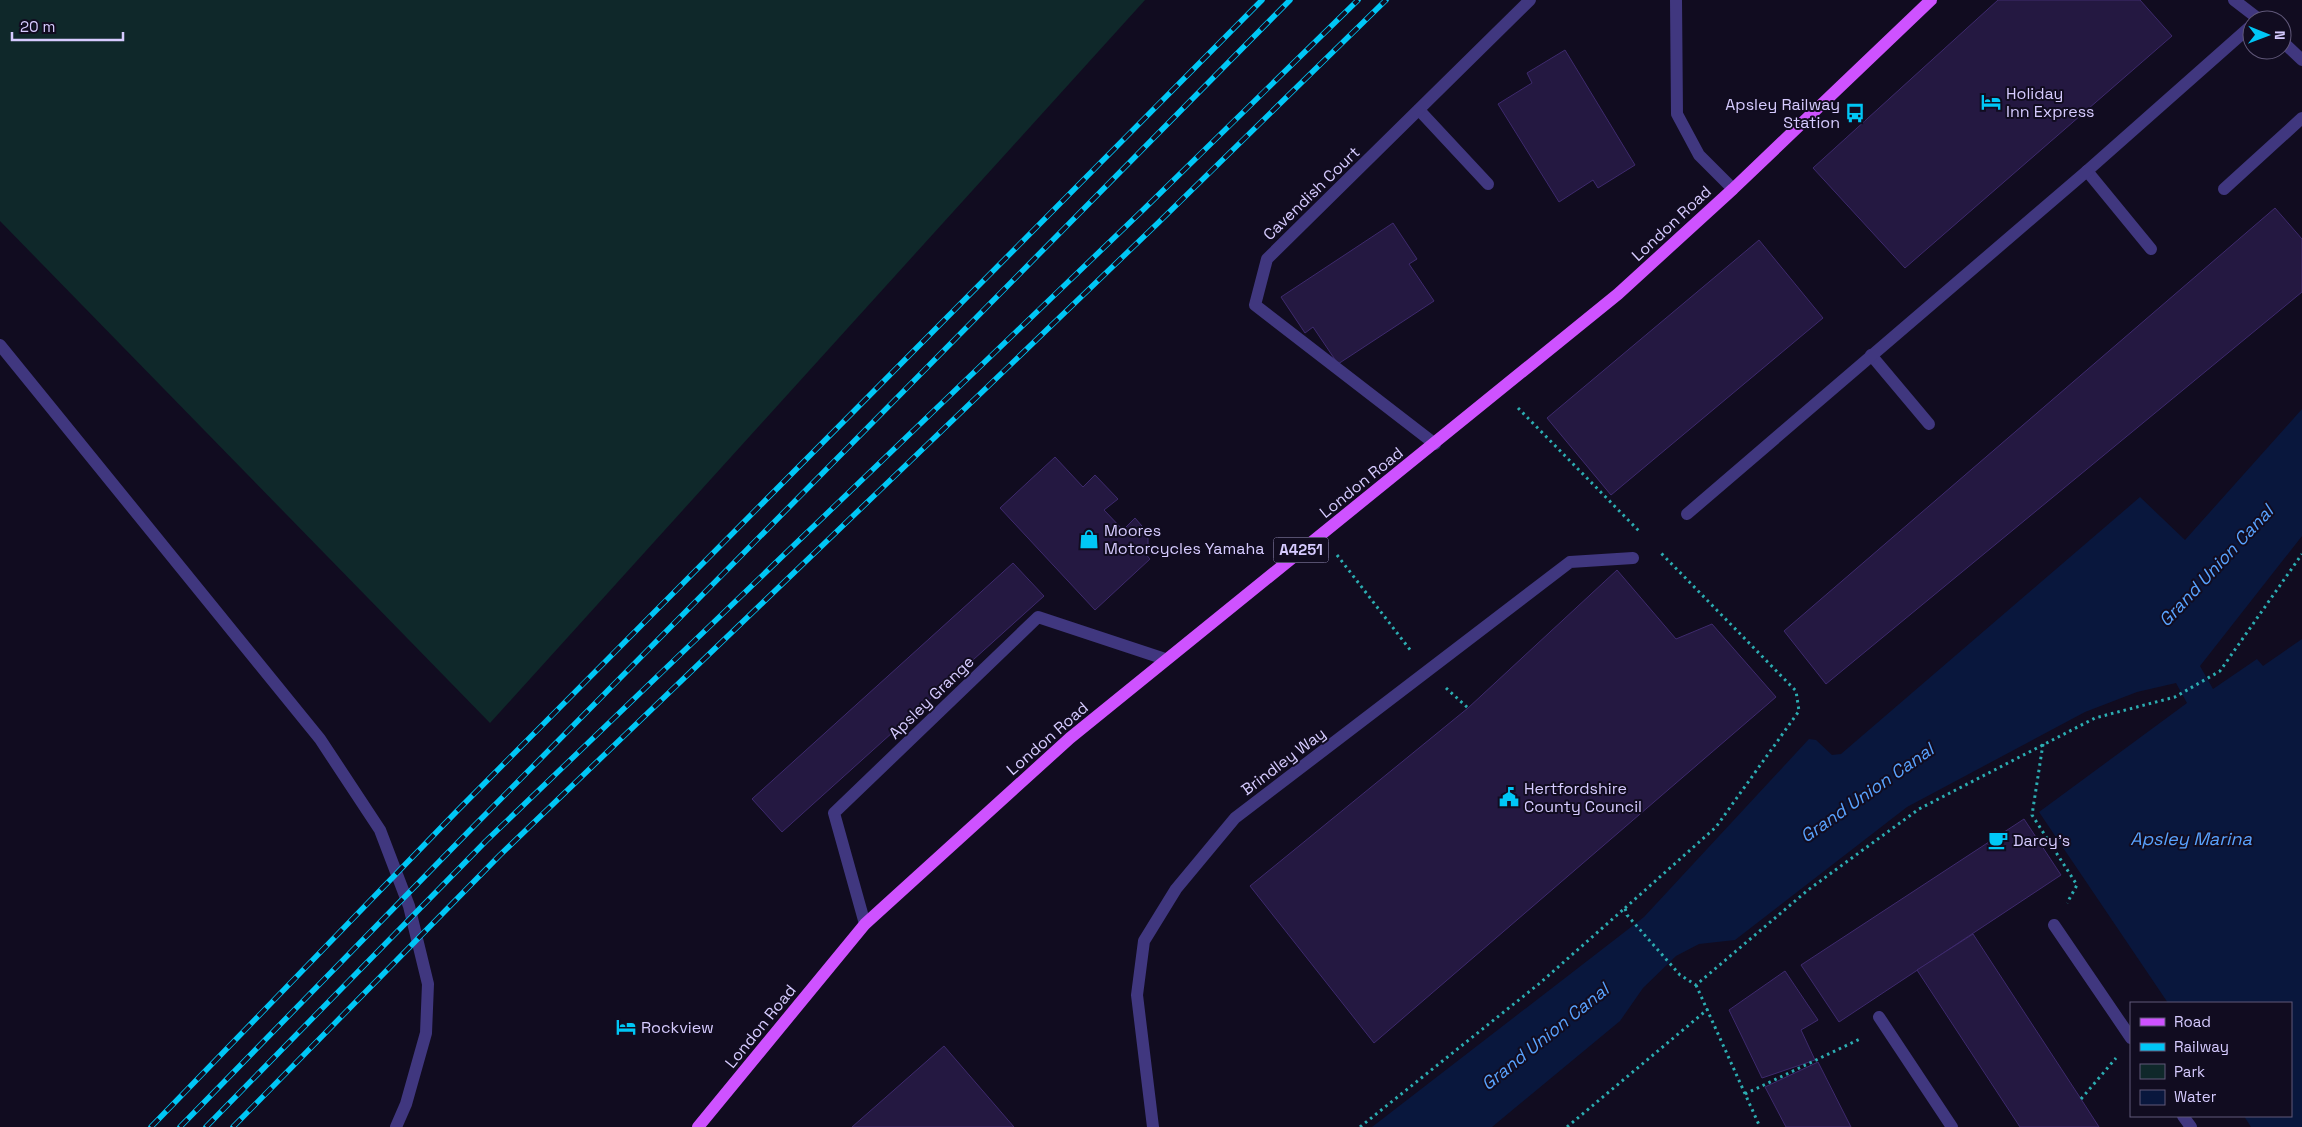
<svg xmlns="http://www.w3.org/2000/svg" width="2302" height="1127" font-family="'Space Grotesk',sans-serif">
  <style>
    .green { fill: #0f282a }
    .water { fill: #09173d }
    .building { fill: #241841; stroke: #3e2a6d }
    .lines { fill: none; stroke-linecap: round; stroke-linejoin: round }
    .path { stroke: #2cadb2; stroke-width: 3; stroke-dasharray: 2.5 4; stroke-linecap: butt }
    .minor { stroke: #40377f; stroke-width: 12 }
    .major { stroke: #ce52ff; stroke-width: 12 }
    .rail-casing { stroke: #00c7f6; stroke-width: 5.5 }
    .rail { stroke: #110c20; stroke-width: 4; stroke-dasharray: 11; stroke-linecap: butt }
    .labels { text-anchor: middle; stroke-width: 4; stroke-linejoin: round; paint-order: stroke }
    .shield { fill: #110c20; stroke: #9b92bc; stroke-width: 1 }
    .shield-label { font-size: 15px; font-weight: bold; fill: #d6cbff }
    .poi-label { font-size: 16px; fill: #d6cbff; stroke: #110c20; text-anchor: start }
    .street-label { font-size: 16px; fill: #d6cbff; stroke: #110c20 }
    .water-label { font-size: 18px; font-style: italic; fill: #59a3ff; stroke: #110c20 }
  </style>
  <rect width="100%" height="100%" fill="#110c20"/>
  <!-- green -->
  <polygon class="green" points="0,0 1145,0 490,723 0,221"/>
  <!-- water -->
  <polygon class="water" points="2302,409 2302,536 2200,666 2213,689 2257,659 2263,666 2302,639 2302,1127 2251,1127 2244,1116 2291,1116 2291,1003 2168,1003 2039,812 2187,703 2176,683 2137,692 2085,712 1907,807 1735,940 1699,944 1676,956 1643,988 1620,1021 1492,1127 1372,1127 1644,917 1809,739 1816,740 1832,755 1841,754 2140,497 2185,540"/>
  <!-- building -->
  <g class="building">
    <polygon points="1998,0 2140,0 2172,36 1905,268 1813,168"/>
    <polygon points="1565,50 1635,165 1598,188 1593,180 1559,202 1498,104 1532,83 1527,73"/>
    <polygon points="2275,208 2302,239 2302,292 1826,684 1784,631"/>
    <polygon points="1393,223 1417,259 1409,264 1434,301 1338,364 1313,327 1305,333 1281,297"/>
    <polygon points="1759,240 1823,318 1611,495 1547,418"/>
    <polygon points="1055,457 1083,487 1095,475 1118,499 1104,510 1123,530 1135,518 1148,533 1148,546 1143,551 1150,559 1095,610 1000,508"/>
    <polygon points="1013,563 1044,596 782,832 752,799"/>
    <polygon points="1617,570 1676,639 1712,624 1776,697 1374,1043 1250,886 1468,708"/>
    <polygon points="2024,819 2061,875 1839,1022 1801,965"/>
    <polygon points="1973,934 2081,1099 2099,1127 2020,1127 1917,970"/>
    <polygon points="1785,971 1818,1020 1801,1030 1815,1060 1762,1078 1729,1010"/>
    <polygon points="944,1046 1014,1127 852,1127"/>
    <polygon points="1818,1062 1851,1127 1786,1127 1765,1087"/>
  </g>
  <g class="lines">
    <!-- path -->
    <g class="path">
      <polyline points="1518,408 1640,532"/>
      <polyline points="1337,555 1411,651"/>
      <polyline points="1446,688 1468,708"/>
      <polyline points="2043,744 2032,815 2077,885 2067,903"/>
      <polyline points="1625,908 1716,827 1799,711 1796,691 1659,551"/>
      <polyline points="1696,985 1760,1127"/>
      <polyline points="1745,1094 1862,1038"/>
      <polyline points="2081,1099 2116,1058"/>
      <polyline points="1360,1127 1540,983 1625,908 1627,915 1680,975 1696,985 1808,890 1919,809 2095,718 2175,697 2220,671 2302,554"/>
      <polyline points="1567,1127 1708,1009"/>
    </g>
    <!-- minor -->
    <g class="minor">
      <polyline points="1676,0 1677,114 1699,155 1733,189"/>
      <polyline points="2234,0 2260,20"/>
      <polyline points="2282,41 2302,60"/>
      <polyline points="1419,110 1488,184"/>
      <polyline points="2087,171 2151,249"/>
      <polyline points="2224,189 2302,118"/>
      <polyline points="0,345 320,739 380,830 409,906 428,984 426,1033 406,1104 396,1127"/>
      <polyline points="1871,355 1929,424"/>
      <polyline points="1435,444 1255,305 1267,259 1530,0"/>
      <polyline points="1687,514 2087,171 2252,25"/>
      <polyline points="865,924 834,813 1038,617 1165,659"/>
      <polyline points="2054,925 2131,1038"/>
      <polyline points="1879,1017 1952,1127"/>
      <polyline points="2183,1116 2191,1127"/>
      <polyline points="1153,1127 1137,995 1144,941 1176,889 1235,818 1570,562 1633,558"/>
    </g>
    <!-- major -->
    <polyline class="major" points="698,1127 865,924 1070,738 1618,294 1733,189 1931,0"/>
    <defs>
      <g id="rail">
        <polyline points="151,1127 457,811 1262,0"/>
        <polyline points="180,1127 474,826 1290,0"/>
        <polyline points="206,1127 486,841 1144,209 1358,0"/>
        <polyline points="233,1127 500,855 1158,223 1386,0"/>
      </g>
    </defs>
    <!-- rail casing -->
    <use href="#rail" class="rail-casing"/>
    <!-- rail -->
    <use href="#rail" class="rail"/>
  </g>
  <!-- icons -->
  <defs>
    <symbol id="hotel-bare" viewBox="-9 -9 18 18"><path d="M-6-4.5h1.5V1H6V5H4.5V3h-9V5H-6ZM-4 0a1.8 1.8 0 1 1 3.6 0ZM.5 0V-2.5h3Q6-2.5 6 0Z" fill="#00c7f6" stroke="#110c20" stroke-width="2.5" paint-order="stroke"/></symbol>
    <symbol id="bus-bare" viewBox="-9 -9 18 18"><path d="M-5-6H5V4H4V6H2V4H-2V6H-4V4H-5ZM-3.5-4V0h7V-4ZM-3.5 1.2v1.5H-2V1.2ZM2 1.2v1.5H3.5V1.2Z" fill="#00c7f6" stroke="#110c20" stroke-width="2.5" paint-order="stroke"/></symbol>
    <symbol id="shop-bare" viewBox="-9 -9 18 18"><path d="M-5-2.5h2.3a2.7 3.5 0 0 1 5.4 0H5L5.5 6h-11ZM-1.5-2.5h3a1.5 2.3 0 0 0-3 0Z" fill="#00c7f6" stroke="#110c20" stroke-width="2.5" paint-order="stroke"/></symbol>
    <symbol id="civic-bare" viewBox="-9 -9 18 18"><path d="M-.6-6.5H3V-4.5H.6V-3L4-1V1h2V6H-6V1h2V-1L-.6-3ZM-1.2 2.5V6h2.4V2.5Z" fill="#00c7f6" stroke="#110c20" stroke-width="2.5" paint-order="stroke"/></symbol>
    <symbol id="cafe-bare" viewBox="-9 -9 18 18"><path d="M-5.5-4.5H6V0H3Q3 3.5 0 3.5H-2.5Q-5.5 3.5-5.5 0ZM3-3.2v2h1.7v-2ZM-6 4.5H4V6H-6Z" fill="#00c7f6" stroke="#110c20" stroke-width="2.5" paint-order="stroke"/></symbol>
  </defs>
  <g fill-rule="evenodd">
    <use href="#hotel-bare" x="1977" y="88" width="28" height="28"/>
    <use href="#bus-bare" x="1841" y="99" width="28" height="28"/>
    <use href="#shop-bare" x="1075" y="525" width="28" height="28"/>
    <use href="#civic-bare" x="1495" y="783" width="28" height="28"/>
    <use href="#cafe-bare" x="1984" y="826" width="28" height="28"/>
    <use href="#hotel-bare" x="612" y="1013" width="28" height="28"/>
  </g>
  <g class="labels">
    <!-- shield labels -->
    <rect class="shield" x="1273.5" y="537.5" width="55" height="25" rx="4"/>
    <g class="shield-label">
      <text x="1301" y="555">A4251</text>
    </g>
    <!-- poi labels -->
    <g class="poi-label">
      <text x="2006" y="99">Holiday<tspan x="2006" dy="18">Inn Express</tspan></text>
      <text x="1840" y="110" text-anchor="end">Apsley Railway<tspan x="1840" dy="18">Station</tspan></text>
      <text x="1104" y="536">Moores<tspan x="1104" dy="18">Motorcycles Yamaha</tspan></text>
      <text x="1524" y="794">Hertfordshire<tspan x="1524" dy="18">County Council</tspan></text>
      <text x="2013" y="846">Darcy's</text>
      <text x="641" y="1033">Rockview</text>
    </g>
    <!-- street labels -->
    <g class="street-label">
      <text transform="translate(1311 193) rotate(-44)" y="6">Cavendish Court</text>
      <text transform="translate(1671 223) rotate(-43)" y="6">London Road</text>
      <text transform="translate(1361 482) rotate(-39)" y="6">London Road</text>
      <text transform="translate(931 697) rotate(-44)" y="6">Apsley Grange</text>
      <text transform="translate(1047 738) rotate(-41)" y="6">London Road</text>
      <text transform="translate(1283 761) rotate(-37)" y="6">Brindley Way</text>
      <text transform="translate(760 1026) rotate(-51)" y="6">London Road</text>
    </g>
    <!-- water labels -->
    <g class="water-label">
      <text transform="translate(2216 566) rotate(-47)" y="6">Grand Union Canal</text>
      <text transform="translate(1867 793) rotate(-35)" y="6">Grand Union Canal</text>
      <text x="2191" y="845">Apsley Marina</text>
      <text transform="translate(1545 1037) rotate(-39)" y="6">Grand Union Canal</text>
    </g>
  </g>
  <!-- legend -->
  <rect x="2130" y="1002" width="162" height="115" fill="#110c20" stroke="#605879"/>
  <rect x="2140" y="1018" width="25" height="8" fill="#ce52ff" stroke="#605879"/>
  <text x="2174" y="1027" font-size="15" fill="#d6cbff">Road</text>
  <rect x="2140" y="1043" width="25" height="8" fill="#00c7f6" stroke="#605879"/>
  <text x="2174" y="1052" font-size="15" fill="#d6cbff">Railway</text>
  <rect x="2140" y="1064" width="25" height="15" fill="#0f282a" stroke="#605879"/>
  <text x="2174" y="1077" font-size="15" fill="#d6cbff">Park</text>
  <rect x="2140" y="1090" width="25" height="15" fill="#09173d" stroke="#605879"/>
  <text x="2174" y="1102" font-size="15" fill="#d6cbff">Water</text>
  <!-- north arrow -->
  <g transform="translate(2267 35) rotate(91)"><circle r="24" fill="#110c20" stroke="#605879"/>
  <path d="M0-4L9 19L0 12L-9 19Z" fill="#00c7f6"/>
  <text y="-8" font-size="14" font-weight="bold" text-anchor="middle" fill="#d6cbff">N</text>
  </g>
  <!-- scale -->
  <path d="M12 32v8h111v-8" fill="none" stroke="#d6cbff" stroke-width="2.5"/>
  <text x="20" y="32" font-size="15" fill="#d6cbff" stroke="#110c20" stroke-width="4" paint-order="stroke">20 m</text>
</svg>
